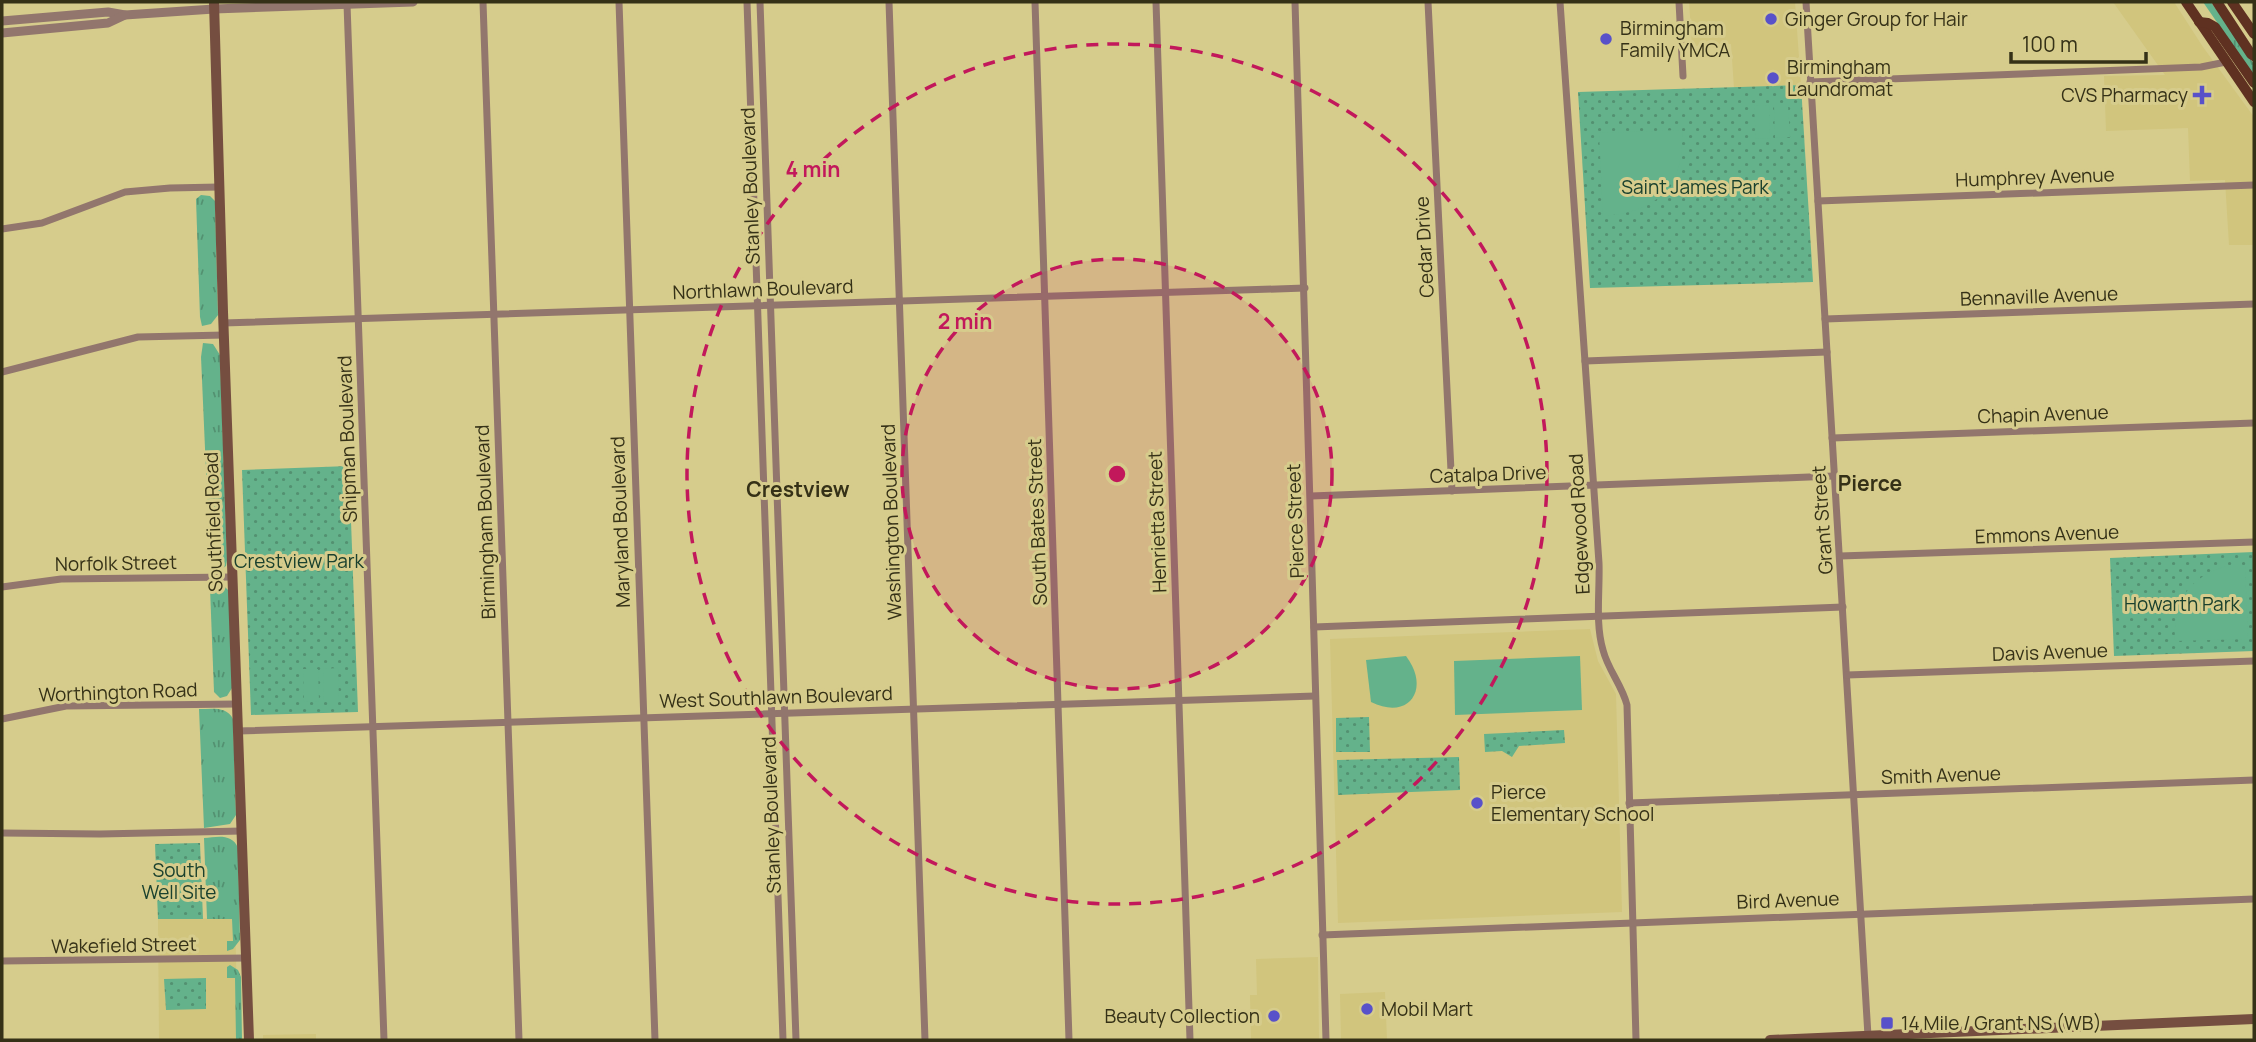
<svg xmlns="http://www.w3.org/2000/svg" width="2256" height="1042" font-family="Manrope,sans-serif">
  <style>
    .built { fill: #d1c57d }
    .grass { fill: url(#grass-tufts) }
    .park { fill: url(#park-dots) }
    .pitch { fill: #64b28b }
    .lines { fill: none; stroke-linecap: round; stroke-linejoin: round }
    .minor { stroke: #92766d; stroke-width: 7 }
    .tertiary { stroke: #92766d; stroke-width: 9 }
    .secondary { stroke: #754e40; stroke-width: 10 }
    .primary { stroke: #5f3121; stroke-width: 10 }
    .ring { fill: none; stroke: #c2185b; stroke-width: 3.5; stroke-dasharray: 12 9 }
    .poi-dot { fill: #5851c9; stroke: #d6cc8c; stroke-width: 2.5 }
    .labels { text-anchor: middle; stroke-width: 6; stroke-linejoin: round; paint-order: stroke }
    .poi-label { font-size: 19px; fill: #353117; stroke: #d6cc8c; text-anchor: start }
    .street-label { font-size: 19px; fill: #353117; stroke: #d6cc8c }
    .park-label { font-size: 19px; fill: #1a412e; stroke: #d6cc8c }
    .neighbourhood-label { font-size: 21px; font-weight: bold; fill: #353117; stroke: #d6cc8c }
    .centre { fill: #c2185b; stroke: #d6cc8c; stroke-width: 3.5 }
    .ring-label { font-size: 21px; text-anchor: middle; font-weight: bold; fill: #c2185b; stroke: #d6cc8c; stroke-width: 6; stroke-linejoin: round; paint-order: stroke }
  </style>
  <defs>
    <pattern id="grass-tufts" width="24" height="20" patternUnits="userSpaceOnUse" patternTransform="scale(1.75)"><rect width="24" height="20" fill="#64b28b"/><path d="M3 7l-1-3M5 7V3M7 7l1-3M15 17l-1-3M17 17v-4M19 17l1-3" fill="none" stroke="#539171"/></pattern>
    <pattern id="park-dots" width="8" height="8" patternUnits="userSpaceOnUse" patternTransform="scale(1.75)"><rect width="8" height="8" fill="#64b28b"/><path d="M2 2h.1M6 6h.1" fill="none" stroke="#539171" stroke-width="1.8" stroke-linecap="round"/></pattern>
  </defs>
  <rect width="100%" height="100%" fill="#d6cc8c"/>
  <!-- built -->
  <g class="built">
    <polygon points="1689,2 1795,2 1801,85 1734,88 1731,44 1692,46"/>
    <polygon points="2113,2 2174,2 2203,47 2254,117 2254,245 2229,245 2225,180 2190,181 2188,128 2106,131 2104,76 2165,75"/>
    <polygon points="1590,629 1598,661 1616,694 1622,912 1338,923 1330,639"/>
    <polygon points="235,918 238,1040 159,1040 158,919"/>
    <polygon points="1318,957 1319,1040 1251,1040 1250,995 1257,995 1256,959"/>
    <polygon points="1385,992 1387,1040 1341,1040 1340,994"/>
    <polygon points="316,1034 316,1040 263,1040 263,1035"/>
  </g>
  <!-- grass -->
  <g class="grass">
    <polygon points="2203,2 2211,2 2254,64 2254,76"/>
    <polygon points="201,195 210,196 215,201 218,315 211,324 202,326 200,317 196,199"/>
    <polygon points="203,343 213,344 220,355 227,560 226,566 217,572 210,562 201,357"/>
    <polygon points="214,582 220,582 229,591 232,688 227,696 220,698 214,692 210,588"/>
    <path d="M199,709c13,0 28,-3 34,10l3,96 -6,9 -26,4z"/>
    <path d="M204,838c13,-1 28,-5 34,10l2,92 -7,9 -6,2v-10h6l-1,-22h-25z"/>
    <polygon points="230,965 238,970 241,977 242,1040 236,1040 235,978 227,978 227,967"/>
  </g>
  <!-- park -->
  <g class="park">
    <polygon points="1801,85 1813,282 1590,288 1578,92"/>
    <polygon points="349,466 358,712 251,715 242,470"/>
    <polygon points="2254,552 2254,651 2114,656 2110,558"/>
    <polygon points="1369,717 1370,752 1336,752 1336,718"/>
    <polygon points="1564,730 1565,743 1519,746 1512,757 1502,751 1485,752 1484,734"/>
    <polygon points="1459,757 1460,790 1338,795 1337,760"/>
    <polygon points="200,843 203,919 158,919 155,844"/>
    <polygon points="206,978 206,1009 166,1010 164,979"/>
  </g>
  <!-- pitch -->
  <g class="pitch">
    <polygon points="1769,105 1770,138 1756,139 1754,106"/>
    <polygon points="1774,105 1788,105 1790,137 1775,138"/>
    <path d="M1682,130c3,56 -24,82 -79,86l-4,-83z"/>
    <path d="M2227,566h18l3,73 -73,2c-2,-41 13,-63 52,-75z"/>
    <path d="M1406,656c25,33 3,65 -35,46l-5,-42z"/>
    <polygon points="1580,656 1582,710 1455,715 1454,661"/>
    <polygon points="338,668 339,701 324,701 323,669"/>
    <polygon points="303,669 318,669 319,701 304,702"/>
  </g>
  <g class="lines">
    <!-- minor -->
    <g class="minor">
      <polyline points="483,2 519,1040"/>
      <polyline points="619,2 655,1040"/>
      <polyline points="747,2 783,1040"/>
      <polyline points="760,2 796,1040"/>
      <polyline points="889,2 925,1040"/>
      <polyline points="1035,2 1069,1040"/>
      <polyline points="1156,2 1190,1040"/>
      <polyline points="1295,2 1326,1040"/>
      <polyline points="1428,2 1452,491"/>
      <path d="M1560,2l39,561c1,28 -4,60 4,87 5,20 19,35 24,55l9,335"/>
      <polyline points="1679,2 1683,76"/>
      <polyline points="1806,2 1868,1036"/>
      <polyline points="347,4 384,1040"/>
      <polyline points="1810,82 2201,67 2226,62"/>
      <polyline points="1818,201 2254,185"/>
      <polyline points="2,229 42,223 125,192 170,188 219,187"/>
      <polyline points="1825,319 2254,304"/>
      <polyline points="223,323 1305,288"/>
      <polyline points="1585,361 1827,352"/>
      <polyline points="2,372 138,337 224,335"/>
      <polyline points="1832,438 2254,423"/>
      <polyline points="1311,496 1834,476"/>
      <polyline points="1840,556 2254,542"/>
      <polyline points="2,587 61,579 232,577"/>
      <polyline points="1314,627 1843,607"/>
      <polyline points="1847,675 2254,661"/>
      <polyline points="2,719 66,706 237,704"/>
      <polyline points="238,731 1315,696"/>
      <polyline points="1629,803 2254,780"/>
      <polyline points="2,833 100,834 242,831"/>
      <polyline points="1322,935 2254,899"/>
      <polyline points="2,961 246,958"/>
    </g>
    <!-- tertiary -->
    <g class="tertiary">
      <polyline points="2,21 108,12 125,15 214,9 413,2"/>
      <polyline points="2,33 108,23 125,15"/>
    </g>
    <!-- secondary -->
    <g class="secondary">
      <polyline points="214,2 223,312 249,1040"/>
      <polyline points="1770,1040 2254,1019"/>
    </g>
    <!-- primary -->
    <g class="primary">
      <polyline points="2186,2 2254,102"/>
      <polyline points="2217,2 2251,54 2254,56"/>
      <polyline points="2232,2 2254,34"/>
      <polyline points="2199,22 2208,23 2215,27 2254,83"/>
    </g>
  </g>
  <!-- distance rings -->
  <circle cx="1117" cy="474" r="215" fill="#c2185b" fill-opacity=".12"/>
  <g class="ring">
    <circle cx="1117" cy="474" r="215"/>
    <circle cx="1117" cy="474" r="430"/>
  </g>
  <!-- markers -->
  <g class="poi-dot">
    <circle cx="1771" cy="19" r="7"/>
    <circle cx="1606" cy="39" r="7"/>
    <circle cx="1773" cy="78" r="7"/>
    <path d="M2198.5 84.5h7v7h7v7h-7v7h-7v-7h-7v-7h7z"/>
    <circle cx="1477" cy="803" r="7"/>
    <circle cx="1367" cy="1009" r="7"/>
    <circle cx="1274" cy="1016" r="7"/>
    <rect x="1880" y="1016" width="14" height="14" rx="3.5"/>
  </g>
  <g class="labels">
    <!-- poi labels -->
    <g class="poi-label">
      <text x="1785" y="26">Ginger Group for Hair</text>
      <text x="1620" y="35">Birmingham<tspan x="1620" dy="22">Family YMCA</tspan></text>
      <text x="1787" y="74">Birmingham<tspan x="1787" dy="22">Laundromat</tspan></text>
      <text x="2188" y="102" text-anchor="end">CVS Pharmacy</text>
      <text x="1491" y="799">Pierce<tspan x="1491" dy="22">Elementary School</tspan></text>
      <text x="1381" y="1016">Mobil Mart</text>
      <text x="1260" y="1023" text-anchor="end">Beauty Collection</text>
      <text x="1901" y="1030">14 Mile / Grant NS (WB)</text>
    </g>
    <!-- street labels -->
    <g class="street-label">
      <text transform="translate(2035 177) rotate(-2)" y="7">Humphrey Avenue</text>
      <text transform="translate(750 186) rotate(-92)" y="7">Stanley Boulevard</text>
      <text transform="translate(1424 247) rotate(-93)" y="7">Cedar Drive</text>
      <text transform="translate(763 289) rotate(-2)" y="7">Northlawn Boulevard</text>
      <text transform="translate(2039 296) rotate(-2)" y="7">Bennaville Avenue</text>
      <text transform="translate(2043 414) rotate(-2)" y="7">Chapin Avenue</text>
      <text transform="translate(347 439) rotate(-92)" y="7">Shipman Boulevard</text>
      <text transform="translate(1488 474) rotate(-2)" y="7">Catalpa Drive</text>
      <text transform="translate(1822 520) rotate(-94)" y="7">Grant Street</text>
      <text transform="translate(1295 521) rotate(-92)" y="7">Pierce Street</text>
      <text transform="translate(213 522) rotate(-92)" y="7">Southfield Road</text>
      <text transform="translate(485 522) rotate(-92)" y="7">Birmingham Boulevard</text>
      <text transform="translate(620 522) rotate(-92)" y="7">Maryland Boulevard</text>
      <text transform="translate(891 522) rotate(-92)" y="7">Washington Boulevard</text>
      <text transform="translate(1037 522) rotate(-92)" y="7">South Bates Street</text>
      <text transform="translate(1157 522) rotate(-92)" y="7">Henrietta Street</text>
      <text transform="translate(1579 524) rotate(-93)" y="7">Edgewood Road</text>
      <text transform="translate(2047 534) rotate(-2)" y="7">Emmons Avenue</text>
      <text transform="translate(116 563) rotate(-1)" y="7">Norfolk Street</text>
      <text transform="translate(2050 652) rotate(-2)" y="7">Davis Avenue</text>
      <text transform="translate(118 692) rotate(-2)" y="7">Worthington Road</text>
      <text transform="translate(776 697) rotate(-2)" y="7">West Southlawn Boulevard</text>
      <text transform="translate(1941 775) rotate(-2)" y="7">Smith Avenue</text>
      <text transform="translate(771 815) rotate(-92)" y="7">Stanley Boulevard</text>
      <text transform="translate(1788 900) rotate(-2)" y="7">Bird Avenue</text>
      <text transform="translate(124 945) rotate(-1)" y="7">Wakefield Street</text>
    </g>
    <!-- park labels -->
    <g class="park-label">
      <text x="1695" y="194">Saint James Park</text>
      <text x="299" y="568">Crestview Park</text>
      <text x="2182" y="611">Howarth Park</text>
      <text x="179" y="877">South<tspan x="179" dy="22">Well Site</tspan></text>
    </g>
    <!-- neighbourhood labels -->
    <g class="neighbourhood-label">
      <text x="1870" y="491">Pierce</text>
      <text x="798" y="497">Crestview</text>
    </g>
  </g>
  <circle cx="1117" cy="474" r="10" class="centre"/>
  <g class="ring-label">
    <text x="813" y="177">4 min</text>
    <text x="965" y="329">2 min</text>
  </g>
  <!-- border -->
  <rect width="2256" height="1042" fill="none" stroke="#353117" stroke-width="7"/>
  <!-- scale -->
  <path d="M2011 52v10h135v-10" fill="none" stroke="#353117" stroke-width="3.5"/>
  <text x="2022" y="52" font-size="21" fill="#353117" stroke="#d6cc8c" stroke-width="5" paint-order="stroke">100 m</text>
</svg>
